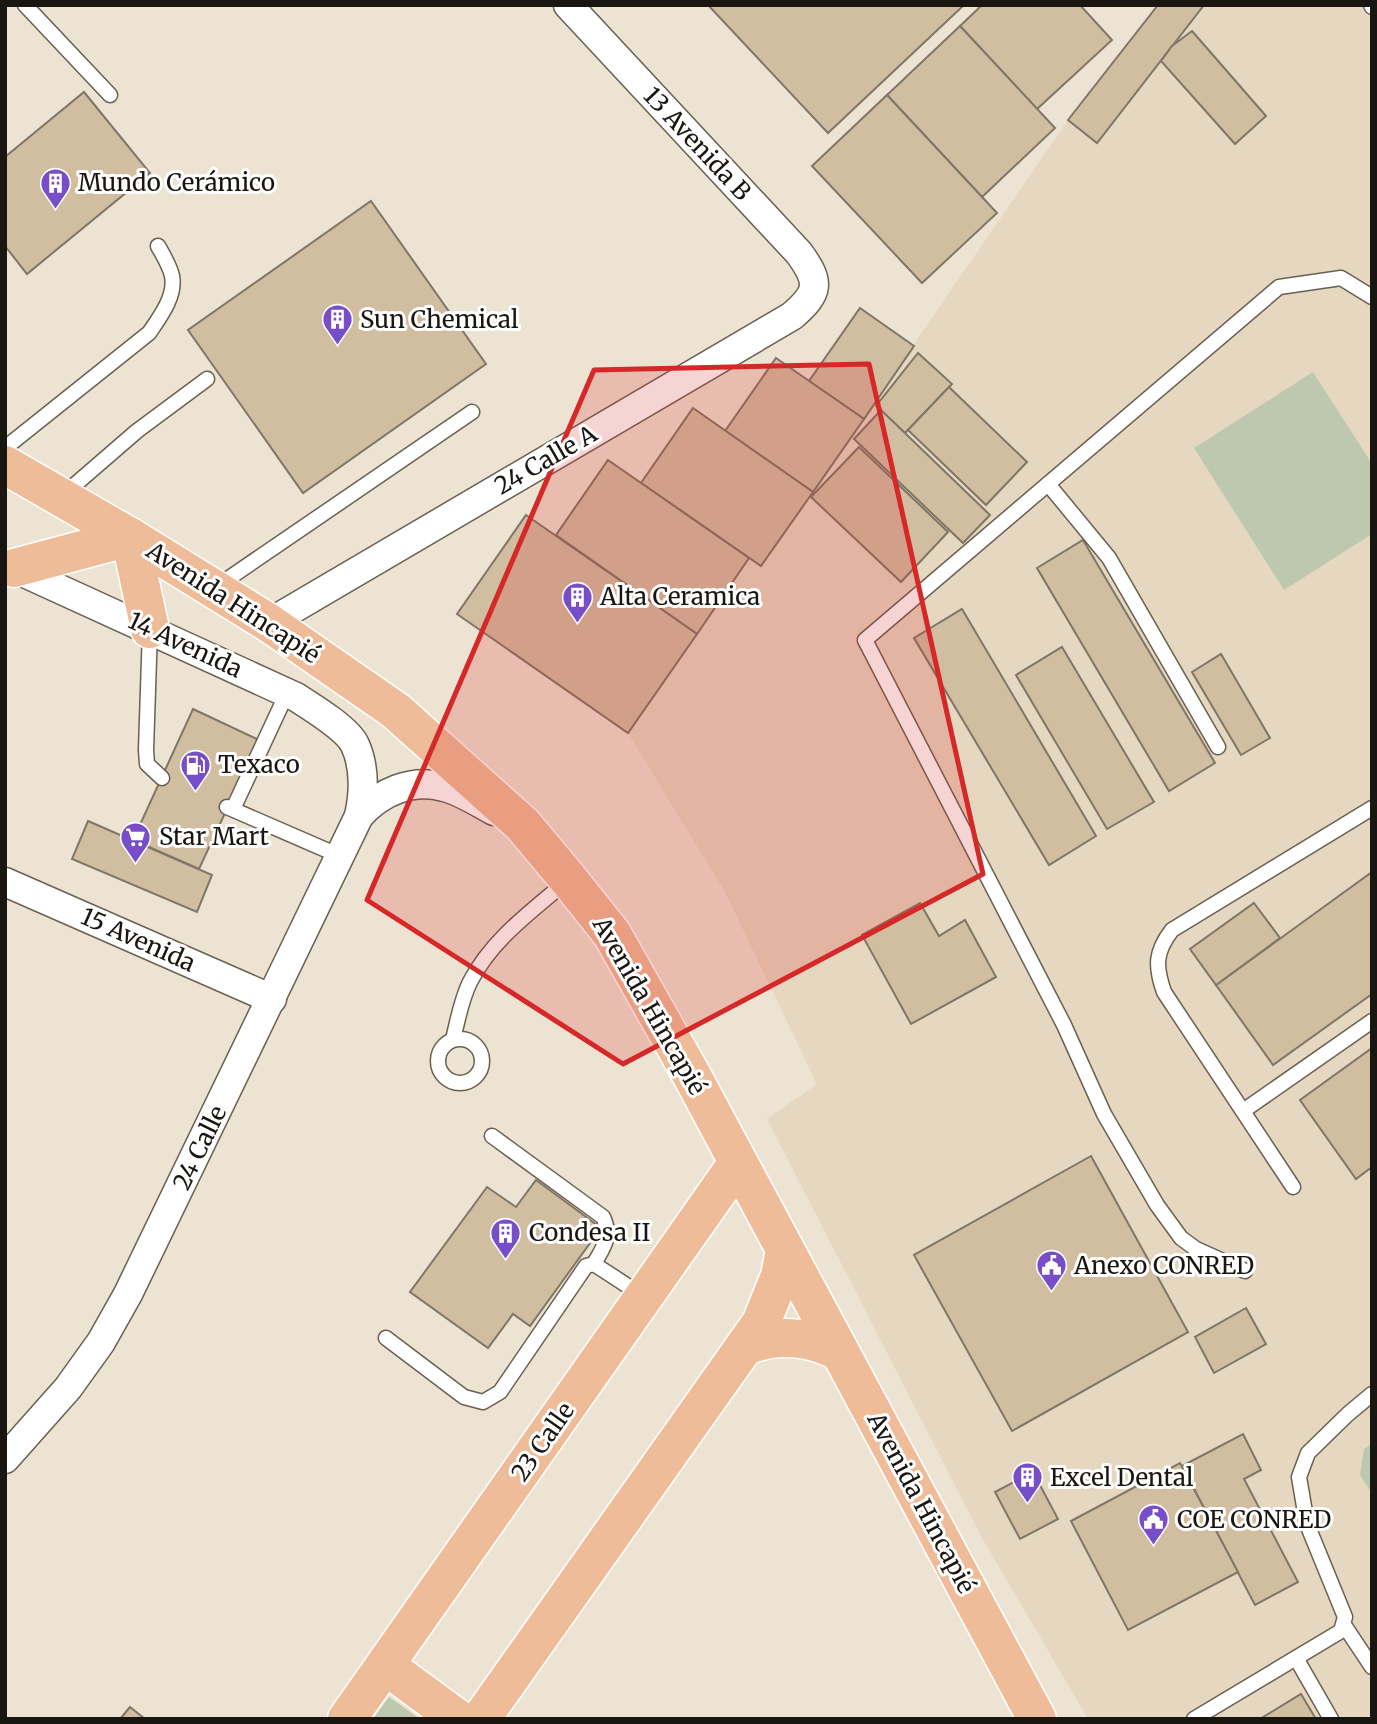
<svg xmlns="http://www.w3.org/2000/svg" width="1377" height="1724" font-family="Merriweather,serif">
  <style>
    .built { fill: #e5d7c0 }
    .green { fill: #bec8af }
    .building { fill: #d1bea1; stroke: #7f7668; stroke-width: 2 }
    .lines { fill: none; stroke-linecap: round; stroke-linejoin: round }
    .lane-casing { stroke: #696052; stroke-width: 17 }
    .street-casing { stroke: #696052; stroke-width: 31 }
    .primary-casing { stroke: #fff; stroke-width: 41 }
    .lane { stroke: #fff; stroke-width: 14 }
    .street { stroke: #fff; stroke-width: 28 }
    .primary { stroke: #eebc99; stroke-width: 38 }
    .marked { fill: #d62828; fill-opacity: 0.2; stroke: #d62828; stroke-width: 5; stroke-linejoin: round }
    .labels { text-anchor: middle; stroke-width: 6; stroke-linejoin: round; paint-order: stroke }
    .street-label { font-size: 24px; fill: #191510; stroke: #fff }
    .poi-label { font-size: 24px; fill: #191510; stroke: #fff; text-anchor: start }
  </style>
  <rect width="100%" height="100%" fill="#ede3d2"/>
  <!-- built -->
  <polygon class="built" points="1158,5 1372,5 1372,1719 1088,1719 981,1536 767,1119 817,1084 725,892 628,733 749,558 761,566 1068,120"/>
  <!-- green -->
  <g class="green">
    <polygon points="1313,372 1372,464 1372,534 1284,590 1194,448"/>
    <polygon points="1372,1443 1372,1494 1360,1475 1364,1449"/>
    <polygon points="389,1697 420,1719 373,1719"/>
  </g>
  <!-- building -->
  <g class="building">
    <polygon points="708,5 964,5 828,133"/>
    <polygon points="982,5 1080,5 1112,40 1037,109 960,26"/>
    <polygon points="1158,5 1204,5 1097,143 1068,120"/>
    <polygon points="960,26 1055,128 982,197 887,95"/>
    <polygon points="1192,31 1266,116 1235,144 1161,61 1172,46"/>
    <polygon points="84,92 150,173 27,274 5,246 5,157"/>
    <polygon points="887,95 997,213 922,283 812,166"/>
    <polygon points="371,201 486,364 303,493 188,330"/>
    <polygon points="860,308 914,346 864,419 809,381"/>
    <polygon points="918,353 952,384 905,433 876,406"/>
    <polygon points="776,358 864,419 813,492 725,431"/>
    <polygon points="949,387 1027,462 986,505 908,430"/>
    <polygon points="693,408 813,492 761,566 641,483"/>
    <polygon points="881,410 990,515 963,543 854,439"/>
    <polygon points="859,447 948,532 901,582 811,497"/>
    <polygon points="608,460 749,558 697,634 556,535"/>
    <polygon points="526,515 697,634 628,733 457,614"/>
    <polygon points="1083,540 1215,763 1169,791 1037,568"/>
    <polygon points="962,609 1096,836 1049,865 914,638"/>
    <polygon points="1062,647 1154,802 1107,829 1016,675"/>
    <polygon points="1221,654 1270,738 1241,755 1192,672"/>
    <polygon points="193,709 259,740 199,869 133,840"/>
    <polygon points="88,821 212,875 197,912 72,859"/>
    <polygon points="1372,872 1372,994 1273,1065 1216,985"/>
    <polygon points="920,903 939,936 965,920 996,977 911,1024 862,935"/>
    <polygon points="1254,903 1280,938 1216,985 1190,949"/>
    <polygon points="1372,1048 1372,1167 1356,1179 1300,1100"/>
    <polygon points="1091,1156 1188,1332 1012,1431 914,1255"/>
    <polygon points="536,1180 601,1228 530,1326 513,1314 488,1348 410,1292 487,1187 516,1207"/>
    <polygon points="1246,1308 1266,1344 1214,1373 1195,1337"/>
    <polygon points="1243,1434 1261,1470 1244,1479 1298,1582 1255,1605 1182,1466"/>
    <polygon points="1180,1463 1238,1572 1128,1630 1071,1521"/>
    <polygon points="1033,1472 1058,1519 1020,1539 995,1492"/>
    <polygon points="1301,1694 1316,1719 1260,1719"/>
    <polygon points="130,1707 145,1719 120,1719"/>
  </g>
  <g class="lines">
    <defs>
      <g id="lane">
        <polyline points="25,5 110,95"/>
        <polyline points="1371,5 1372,7"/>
        <path d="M5,448l144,-115c11,-16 27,-37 23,-57 -2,-10 -9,-21 -14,-30"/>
        <polyline points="1048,484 1109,558 1218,747"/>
        <polyline points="63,495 137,431 207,379"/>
        <polyline points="216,587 472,412"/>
        <polyline points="150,629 146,750 147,764 162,778"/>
        <polyline points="227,807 340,856"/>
        <polyline points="233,809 287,693"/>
        <circle cx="460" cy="1061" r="22"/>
        <path d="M453,1039c5,-19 8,-39 17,-57 22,-43 62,-71 98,-102"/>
        <polyline points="1243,1111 1372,1021"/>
        <path d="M492,1136l111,81c9,20 1,29 -9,47"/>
        <path d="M1293,1187l-129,-195c-9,-26 -9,-40 8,-62l200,-122"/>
        <polyline points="1245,1271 1196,1249 1181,1238 1157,1205 1104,1114 1064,1025 865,640 1279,287 1341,278 1372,297"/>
        <polyline points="386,1338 464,1397 483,1402 500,1392 586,1266 594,1264 643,1296"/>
        <polyline points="1344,1625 1372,1667"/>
        <polyline points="1296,1658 1331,1719"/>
        <polyline points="1194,1719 1341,1631 1345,1617 1307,1524 1299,1477 1308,1453 1348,1414 1372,1394"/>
      </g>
      <g id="street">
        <path d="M269,623l523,-307c28,-24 28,-34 7,-63l-231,-248"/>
        <path d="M359,816c21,-24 53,-38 85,-29 17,4 35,16 50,24"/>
        <polyline points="5,882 272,999"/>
        <path d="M5,1459l63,-71 33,-46 27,-48 231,-478c5,-23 6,-49 -4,-71 -7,-16 -45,-39 -59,-48l-289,-132"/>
      </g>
      <g id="primary">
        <polyline points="5,465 130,537 269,623 396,711 523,825 569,880 612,934 691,1074 1037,1719"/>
        <polyline points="130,537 150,629"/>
        <polyline points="14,568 130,537"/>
        <path d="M747,1345c33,-11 62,-9 93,7"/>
        <polyline points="386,1666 458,1719"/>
        <polyline points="347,1719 737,1164"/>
        <polyline points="481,1719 761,1323 780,1276 785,1250"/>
      </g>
    </defs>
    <!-- lane casing -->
    <use href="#lane" class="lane-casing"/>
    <!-- street casing -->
    <use href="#street" class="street-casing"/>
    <!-- primary casing -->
    <use href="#primary" class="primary-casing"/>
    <!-- lane -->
    <use href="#lane" class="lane"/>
    <!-- street -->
    <use href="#street" class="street"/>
    <!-- primary -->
    <use href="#primary" class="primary"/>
  </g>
  <!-- marked area -->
  <path class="marked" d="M869,364l114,510 -360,190 -256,-164 227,-530z"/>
  <!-- icons -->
  <defs>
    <symbol id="building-pin" viewBox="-11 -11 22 30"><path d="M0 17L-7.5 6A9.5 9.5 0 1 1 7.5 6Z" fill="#774ec7" stroke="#fff"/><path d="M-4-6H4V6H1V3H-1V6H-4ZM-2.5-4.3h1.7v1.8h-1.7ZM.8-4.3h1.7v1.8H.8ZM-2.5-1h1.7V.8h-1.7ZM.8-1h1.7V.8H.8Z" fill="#fff"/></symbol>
    <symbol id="fuel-pin" viewBox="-11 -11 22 30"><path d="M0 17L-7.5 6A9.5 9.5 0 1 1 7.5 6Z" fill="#774ec7" stroke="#fff"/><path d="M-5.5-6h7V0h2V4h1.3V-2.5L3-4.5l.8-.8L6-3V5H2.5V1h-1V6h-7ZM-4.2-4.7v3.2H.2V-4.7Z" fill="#fff"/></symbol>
    <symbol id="supermarket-pin" viewBox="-11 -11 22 30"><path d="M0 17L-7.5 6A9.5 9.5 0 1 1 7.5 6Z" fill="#774ec7" stroke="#fff"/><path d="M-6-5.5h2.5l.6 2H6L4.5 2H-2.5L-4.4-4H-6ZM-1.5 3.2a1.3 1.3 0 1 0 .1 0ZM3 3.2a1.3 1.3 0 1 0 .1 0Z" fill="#fff"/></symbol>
    <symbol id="civic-pin" viewBox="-11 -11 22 30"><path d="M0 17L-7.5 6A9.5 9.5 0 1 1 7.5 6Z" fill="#774ec7" stroke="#fff"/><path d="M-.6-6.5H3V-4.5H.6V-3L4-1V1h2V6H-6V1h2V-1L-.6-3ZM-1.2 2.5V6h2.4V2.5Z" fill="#fff"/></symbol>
  </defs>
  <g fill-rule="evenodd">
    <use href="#building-pin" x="38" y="166" width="35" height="47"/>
    <use href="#building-pin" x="320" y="302" width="35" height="47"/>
    <use href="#building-pin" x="560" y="580" width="35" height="47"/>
    <use href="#fuel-pin" x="178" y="748" width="35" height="47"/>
    <use href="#supermarket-pin" x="118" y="820" width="35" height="47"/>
    <use href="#building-pin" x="488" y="1216" width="35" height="47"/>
    <use href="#civic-pin" x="1034" y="1248" width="35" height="47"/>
    <use href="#building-pin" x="1010" y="1460" width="35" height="47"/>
    <use href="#civic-pin" x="1136" y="1502" width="35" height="47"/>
  </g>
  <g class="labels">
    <!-- street labels -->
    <g class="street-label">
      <text transform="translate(697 144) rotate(47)" y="8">13 Avenida B</text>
      <text transform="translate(546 460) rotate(-30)" y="8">24 Calle A</text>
      <text transform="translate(233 603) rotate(33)" y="8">Avenida Hincapié</text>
      <text transform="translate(185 645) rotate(25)" y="8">14 Avenida</text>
      <text transform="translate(138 940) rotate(24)" y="8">15 Avenida</text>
      <text transform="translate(649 1006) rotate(60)" y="8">Avenida Hincapié</text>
      <text transform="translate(200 1148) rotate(-64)" y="8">24 Calle</text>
      <text transform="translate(543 1442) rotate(-55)" y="8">23 Calle</text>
      <text transform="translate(921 1503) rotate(62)" y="8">Avenida Hincapié</text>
    </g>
    <!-- poi labels -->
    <g class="poi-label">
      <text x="78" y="191">Mundo Cerámico</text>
      <text x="360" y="328">Sun Chemical</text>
      <text x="600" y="605">Alta Ceramica</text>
      <text x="218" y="773">Texaco</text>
      <text x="159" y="845">Star Mart</text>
      <text x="529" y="1241">Condesa II</text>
      <text x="1074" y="1274">Anexo CONRED</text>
      <text x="1050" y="1486">Excel Dental</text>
      <text x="1177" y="1528">COE CONRED</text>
    </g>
  </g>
  <!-- border -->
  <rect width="1377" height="1724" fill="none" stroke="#191510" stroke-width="14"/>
</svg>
